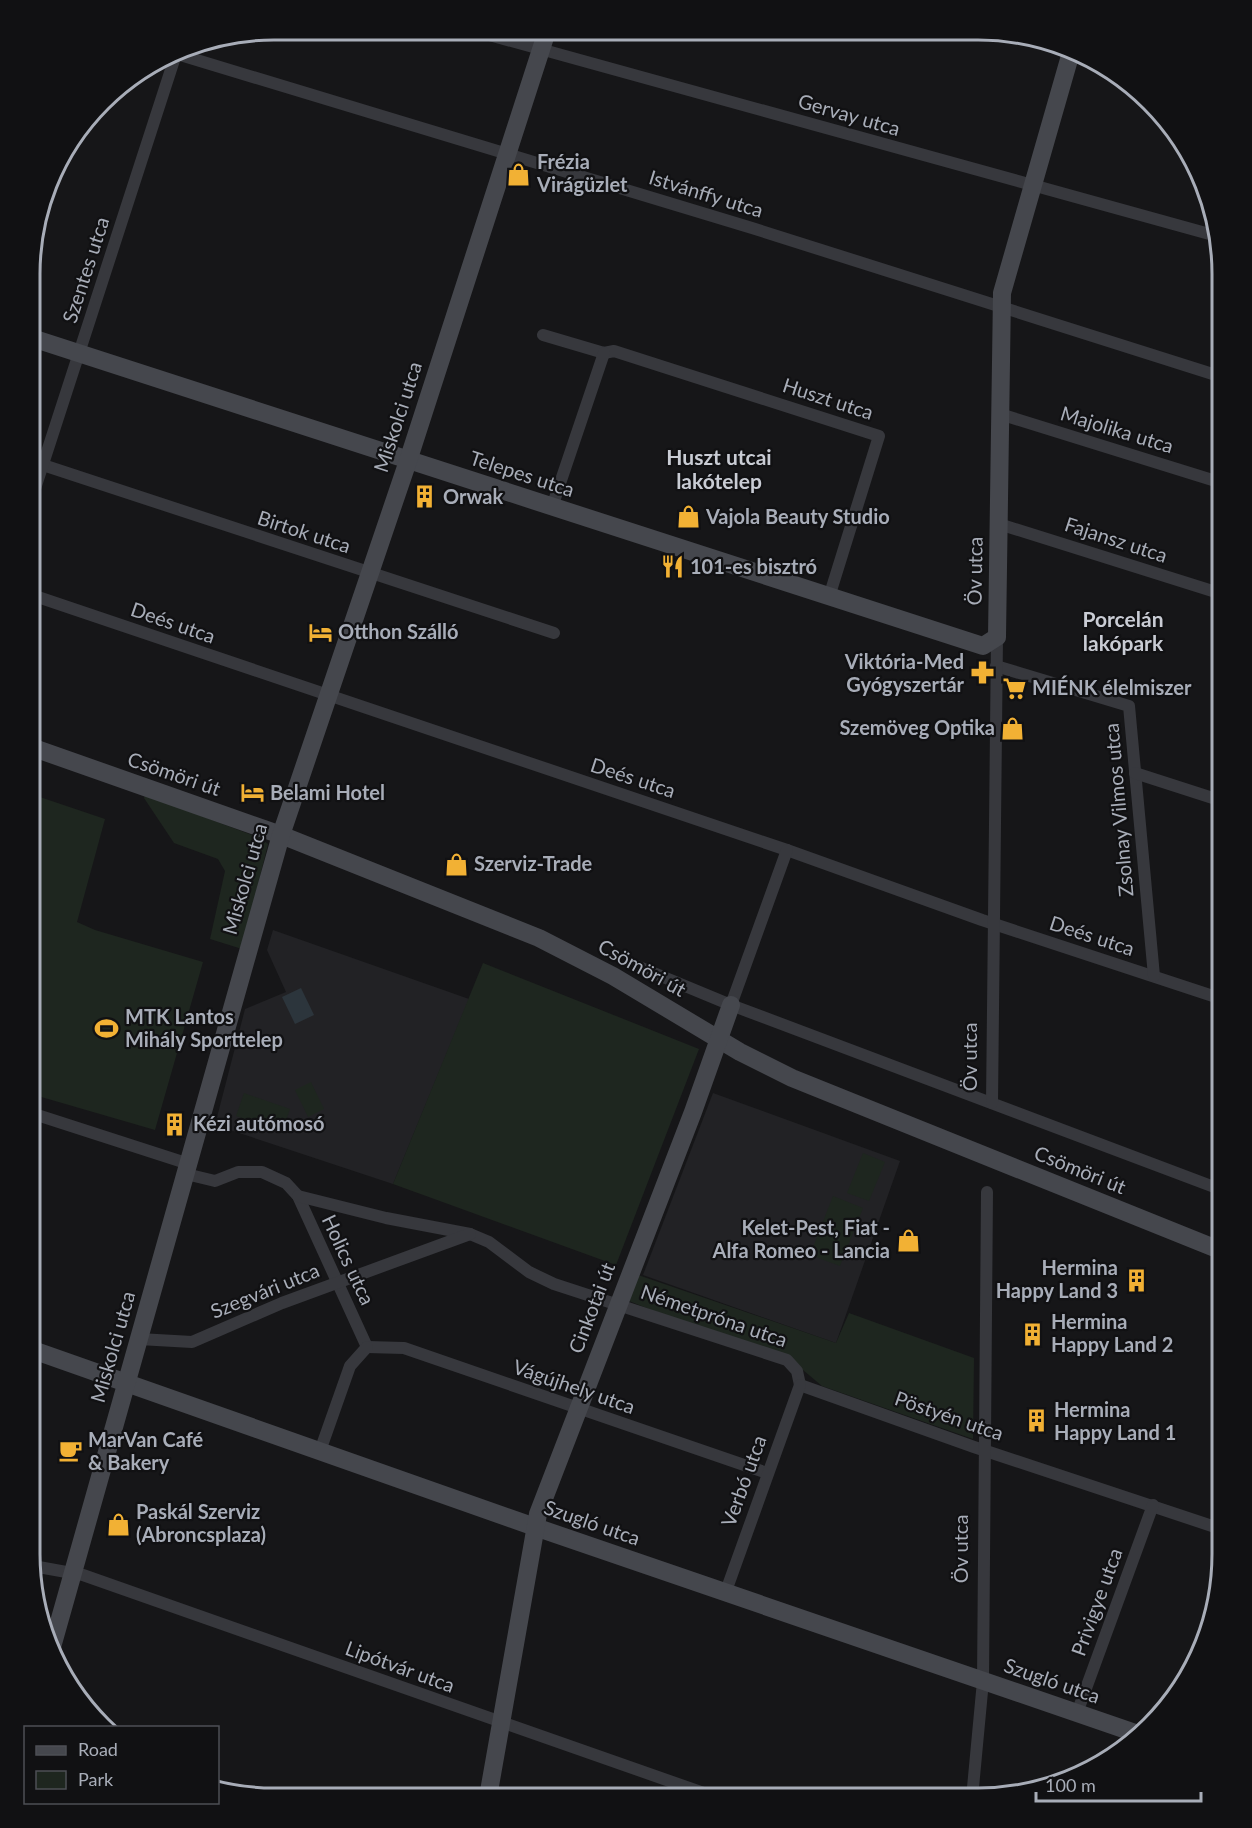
<svg xmlns="http://www.w3.org/2000/svg" width="1252" height="1828" font-family="Lato,sans-serif">
  <style>
    .built { fill: #222225 }
    .green { fill: #1e261f }
    .water { fill: #2c353c }
    .lines { fill: none; stroke-linecap: round; stroke-linejoin: round }
    .street { stroke: #37383d; stroke-width: 12 }
    .secondary { stroke: #45474d; stroke-width: 18 }
    .labels { text-anchor: middle; stroke-width: 4.5; stroke-linejoin: round; paint-order: stroke }
    .street-label { font-size: 20px; fill: #a8adb8; stroke: #111113 }
    .poi-label { font-size: 20px; font-weight: bold; fill: #a8adb8; stroke: #111113; text-anchor: start }
    .neighbourhood-label { font-size: 21px; font-weight: bold; fill: #c9ccd4; stroke: #111113 }
    .rim { fill: none; stroke: #a8adb8; stroke-width: 3 }
  </style>
  <rect width="100%" height="100%" fill="#161618"/>
  <!-- built -->
  <g class="built">
    <polygon points="273,930 469,999 393,1184 215,1125 245,1009 286,992 267,950"/>
    <polygon points="713,1093 900,1161 836,1343 643,1275"/>
  </g>
  <!-- green -->
  <g class="green">
    <polygon points="31,794 105,819 77,922 95,930 203,962 155,1130 31,1094"/>
    <polygon points="145,795 260,838 268,844 242,949 210,939 225,871 218,859 174,843 144,798"/>
    <polygon points="483,963 699,1049 616,1265 393,1184"/>
    <polygon points="311,1082 324,1109 308,1117 295,1090"/>
    <polygon points="244,1093 290,1109 282,1132 236,1116"/>
    <polygon points="863,1153 885,1162 869,1201 847,1193"/>
    <polygon points="833,1196 863,1208 840,1266 810,1255"/>
    <polygon points="638,1275 836,1343 849,1313 974,1358 973,1439 822,1386 803,1370 629,1301"/>
  </g>
  <!-- water -->
  <polygon class="water" points="301,988 314,1015 295,1024 282,997"/>
  <g class="lines">
    <!-- street -->
    <g class="street">
      <polyline points="475,31 1213,235"/>
      <polyline points="177,54 752,228 1222,377"/>
      <polyline points="543,335 604,353 614,351 879,436 829,597"/>
      <polyline points="1000,414 1222,483"/>
      <polyline points="43,465 554,633"/>
      <polyline points="32,498 176,54"/>
      <polyline points="552,507 604,353"/>
      <polyline points="999,524 1222,594"/>
      <polyline points="32,595 787,850 982,920 1222,999"/>
      <polyline points="996,666 1129,706 1154,976"/>
      <polyline points="1135,773 1222,801"/>
      <polyline points="632,964 731,1005 1222,1190"/>
      <polyline points="731,1005 787,850"/>
      <polyline points="992,1103 997,637"/>
      <polyline points="31,1113 189,1164"/>
      <polyline points="186,1174 215,1181 238,1172 262,1172 286,1183 298,1196 367,1347"/>
      <polyline points="298,1196 386,1218 470,1234 489,1242 529,1272 554,1284 787,1360 797,1371 800,1385"/>
      <polyline points="139,1339 192,1342 282,1303 470,1234"/>
      <polyline points="367,1347 404,1348 767,1473"/>
      <polyline points="800,1385 974,1447 1221,1529"/>
      <polyline points="320,1451 350,1366 367,1347"/>
      <polyline points="33,1566 83,1575 715,1797"/>
      <polyline points="726,1591 800,1385"/>
      <polyline points="1077,1713 1153,1505"/>
      <polyline points="972,1798 983,1681 987,1192"/>
    </g>
    <!-- secondary -->
    <g class="secondary">
      <polyline points="32,338 983,646 997,637 1002,293 1072,49"/>
      <polyline points="31,747 281,835 539,938 613,976 740,1052 792,1078 1222,1251"/>
      <polyline points="30,1349 535,1527 1141,1735"/>
      <polyline points="52,1647 281,835 408,461 547,31"/>
      <polyline points="488,1797 538,1514 693,1112 731,1005"/>
    </g>
  </g>
  <!-- icons -->
  <defs>
    <symbol id="shop-bare" viewBox="-9 -9 18 18"><path d="M-5-2.5h2.3a2.7 3.5 0 0 1 5.4 0H5L5.5 6h-11ZM-1.5-2.5h3a1.5 2.3 0 0 0-3 0Z" fill="#f2b134" stroke="#111113" stroke-width="2.5" paint-order="stroke"/></symbol>
    <symbol id="building-bare" viewBox="-9 -9 18 18"><path d="M-4-6H4V6H1V3H-1V6H-4ZM-2.5-4.3h1.7v1.8h-1.7ZM.8-4.3h1.7v1.8H.8ZM-2.5-1h1.7V.8h-1.7ZM.8-1h1.7V.8H.8Z" fill="#f2b134" stroke="#111113" stroke-width="2.5" paint-order="stroke"/></symbol>
    <symbol id="restaurant-bare" viewBox="-9 -9 18 18"><path d="M-5-6h1v4h1v-4h1v4h1v-4h1v5L-1.5 .5V6h-2V.5L-5-1ZM5-6V6H3V1.5H1.5Q1.5-4 5-6Z" fill="#f2b134" stroke="#111113" stroke-width="2.5" paint-order="stroke"/></symbol>
    <symbol id="hotel-bare" viewBox="-9 -9 18 18"><path d="M-6-4.5h1.5V1H6V5H4.5V3h-9V5H-6ZM-4 0a1.8 1.8 0 1 1 3.6 0ZM.5 0V-2.5h3Q6-2.5 6 0Z" fill="#f2b134" stroke="#111113" stroke-width="2.5" paint-order="stroke"/></symbol>
    <symbol id="pharmacy-bare" viewBox="-9 -9 18 18"><path d="M-2-6h4v4h4v4h-4v4h-4v-4h-4v-4h4Z" fill="#f2b134" stroke="#111113" stroke-width="2.5" paint-order="stroke"/></symbol>
    <symbol id="supermarket-bare" viewBox="-9 -9 18 18"><path d="M-6-5.5h2.5l.6 2H6L4.5 2H-2.5L-4.4-4H-6ZM-1.5 3.2a1.3 1.3 0 1 0 .1 0ZM3 3.2a1.3 1.3 0 1 0 .1 0Z" fill="#f2b134" stroke="#111113" stroke-width="2.5" paint-order="stroke"/></symbol>
    <symbol id="stadium-bare" viewBox="-9 -9 18 18"><path d="M0-5a6.5 5 0 1 0 0 10a6.5 5 0 1 0 0-10ZM-3.5-1.8h7v3.6h-7Z" fill="#f2b134" stroke="#111113" stroke-width="2.5" paint-order="stroke"/></symbol>
    <symbol id="cafe-bare" viewBox="-9 -9 18 18"><path d="M-5.5-4.5H6V0H3Q3 3.5 0 3.5H-2.5Q-5.5 3.5-5.5 0ZM3-3.2v2h1.7v-2ZM-6 4.5H4V6H-6Z" fill="#f2b134" stroke="#111113" stroke-width="2.5" paint-order="stroke"/></symbol>
  </defs>
  <g fill-rule="evenodd">
    <use href="#shop-bare" x="502" y="158" width="33" height="33"/>
    <use href="#building-bare" x="408" y="480" width="33" height="33"/>
    <use href="#shop-bare" x="672" y="500" width="33" height="33"/>
    <use href="#restaurant-bare" x="656" y="550" width="33" height="33"/>
    <use href="#hotel-bare" x="304" y="616" width="33" height="33"/>
    <use href="#pharmacy-bare" x="966" y="656" width="33" height="33"/>
    <use href="#supermarket-bare" x="998" y="672" width="33" height="33"/>
    <use href="#shop-bare" x="996" y="712" width="33" height="33"/>
    <use href="#hotel-bare" x="236" y="776" width="33" height="33"/>
    <use href="#shop-bare" x="440" y="848" width="33" height="33"/>
    <use href="#stadium-bare" x="90" y="1012" width="33" height="33"/>
    <use href="#building-bare" x="158" y="1108" width="33" height="33"/>
    <use href="#shop-bare" x="892" y="1224" width="33" height="33"/>
    <use href="#building-bare" x="1120" y="1264" width="33" height="33"/>
    <use href="#building-bare" x="1016" y="1318" width="33" height="33"/>
    <use href="#building-bare" x="1020" y="1404" width="33" height="33"/>
    <use href="#cafe-bare" x="54" y="1434" width="33" height="33"/>
    <use href="#shop-bare" x="102" y="1508" width="33" height="33"/>
  </g>
  <g class="labels">
    <!-- street labels -->
    <g class="street-label">
      <text transform="translate(849 115) rotate(16)" y="7">Gervay utca</text>
      <text transform="translate(706 194) rotate(17)" y="7">Istvánffy utca</text>
      <text transform="translate(86 270) rotate(-72)" y="7">Szentes utca</text>
      <text transform="translate(828 399) rotate(18)" y="7">Huszt utca</text>
      <text transform="translate(398 417) rotate(-72)" y="7">Miskolci utca</text>
      <text transform="translate(1117 430) rotate(17)" y="7">Majolika utca</text>
      <text transform="translate(522 474) rotate(18)" y="7">Telepes utca</text>
      <text transform="translate(304 532) rotate(18)" y="7">Birtok utca</text>
      <text transform="translate(1116 540) rotate(18)" y="7">Fajansz utca</text>
      <text transform="translate(975 571) rotate(-89)" y="7">Öv utca</text>
      <text transform="translate(173 623) rotate(19)" y="7">Deés utca</text>
      <text transform="translate(174 774) rotate(19)" y="7">Csömöri út</text>
      <text transform="translate(633 778) rotate(18)" y="7">Deés utca</text>
      <text transform="translate(1119 810) rotate(-95)" y="7">Zsolnay Vilmos utca</text>
      <text transform="translate(245 879) rotate(-74)" y="7">Miskolci utca</text>
      <text transform="translate(1092 936) rotate(18)" y="7">Deés utca</text>
      <text transform="translate(642 968) rotate(29)" y="7">Csömöri út</text>
      <text transform="translate(970 1057) rotate(-90)" y="7">Öv utca</text>
      <text transform="translate(1080 1170) rotate(22)" y="7">Csömöri út</text>
      <text transform="translate(348 1260) rotate(65)" y="7">Holics utca</text>
      <text transform="translate(265 1291) rotate(-22)" y="7">Szegvári utca</text>
      <text transform="translate(592 1308) rotate(-69)" y="7">Cinkotai út</text>
      <text transform="translate(714 1316) rotate(19)" y="7">Németpróna utca</text>
      <text transform="translate(113 1347) rotate(-74)" y="7">Miskolci utca</text>
      <text transform="translate(574 1387) rotate(19)" y="7">Vágújhely utca</text>
      <text transform="translate(949 1416) rotate(19)" y="7">Pöstyén utca</text>
      <text transform="translate(744 1481) rotate(-70)" y="7">Verbó utca</text>
      <text transform="translate(592 1523) rotate(19)" y="7">Szugló utca</text>
      <text transform="translate(961 1549) rotate(-90)" y="7">Öv utca</text>
      <text transform="translate(1097 1602) rotate(-70)" y="7">Privigye utca</text>
      <text transform="translate(400 1667) rotate(20)" y="7">Lipótvár utca</text>
      <text transform="translate(1052 1681) rotate(19)" y="7">Szugló utca</text>
    </g>
    <!-- poi labels -->
    <g class="poi-label">
      <text x="537" y="169">Frézia<tspan x="537" dy="23">Virágüzlet</tspan></text>
      <text x="443" y="504">Orwak</text>
      <text x="706" y="524">Vajola Beauty Studio</text>
      <text x="690" y="574">101-es bisztró</text>
      <text x="338" y="639">Otthon Szálló</text>
      <text x="964" y="669" text-anchor="end">Viktória-Med<tspan x="964" dy="23">Gyógyszertár</tspan></text>
      <text x="1032" y="695">MIÉNK élelmiszer</text>
      <text x="995" y="735" text-anchor="end">Szemöveg Optika</text>
      <text x="270" y="800">Belami Hotel</text>
      <text x="474" y="871">Szerviz-Trade</text>
      <text x="125" y="1024">MTK Lantos<tspan x="125" dy="23">Mihály Sporttelep</tspan></text>
      <text x="193" y="1131">Kézi autómosó</text>
      <text x="890" y="1235" text-anchor="end">Kelet-Pest, Fiat -<tspan x="890" dy="23">Alfa Romeo - Lancia</tspan></text>
      <text x="1118" y="1275" text-anchor="end">Hermina<tspan x="1118" dy="23">Happy Land 3</tspan></text>
      <text x="1051" y="1329">Hermina<tspan x="1051" dy="23">Happy Land 2</tspan></text>
      <text x="1054" y="1417">Hermina<tspan x="1054" dy="23">Happy Land 1</tspan></text>
      <text x="88" y="1447">MarVan Café<tspan x="88" dy="23">&amp; Bakery</tspan></text>
      <text x="136" y="1519">Paskál Szerviz<tspan x="136" dy="23">(Abroncsplaza)</tspan></text>
    </g>
    <!-- neighbourhood labels -->
    <g class="neighbourhood-label">
      <text x="719" y="465">Huszt utcai<tspan x="719" dy="24">lakótelep</tspan></text>
      <text x="1123" y="627">Porcelán<tspan x="1123" dy="24">lakópark</tspan></text>
    </g>
  </g>
  <!-- crop -->
  <path d="M0 0H1252V1828H0ZM274 40H978A234 234 0 0 1 1212 274V1554A234 234 0 0 1 978 1788H274A234 234 0 0 1 40 1554V274A234 234 0 0 1 274 40Z" fill="#111113" fill-rule="evenodd"/>
  <path class="rim" d="M274 40H978A234 234 0 0 1 1212 274V1554A234 234 0 0 1 978 1788H274A234 234 0 0 1 40 1554V274A234 234 0 0 1 274 40Z"/>
  <!-- legend -->
  <rect x="24" y="1726" width="195" height="78" fill="#111113" stroke="#4d4f55" stroke-width="1.5"/>
  <rect x="36" y="1746" width="30" height="9" fill="#45474d" stroke="#4d4f55" stroke-width="1.5"/>
  <text x="78" y="1756" font-size="18" fill="#a8adb8">Road</text>
  <rect x="36" y="1771" width="30" height="18" fill="#1e261f" stroke="#4d4f55" stroke-width="1.5"/>
  <text x="78" y="1786" font-size="18" fill="#a8adb8">Park</text>
  <!-- scale -->
  <path d="M1036 1792v9h165v-9" fill="none" stroke="#a8adb8" stroke-width="3"/>
  <text x="1045" y="1792" font-size="18" fill="#a8adb8" stroke="#111113" stroke-width="4.5" paint-order="stroke">100 m</text>
</svg>
